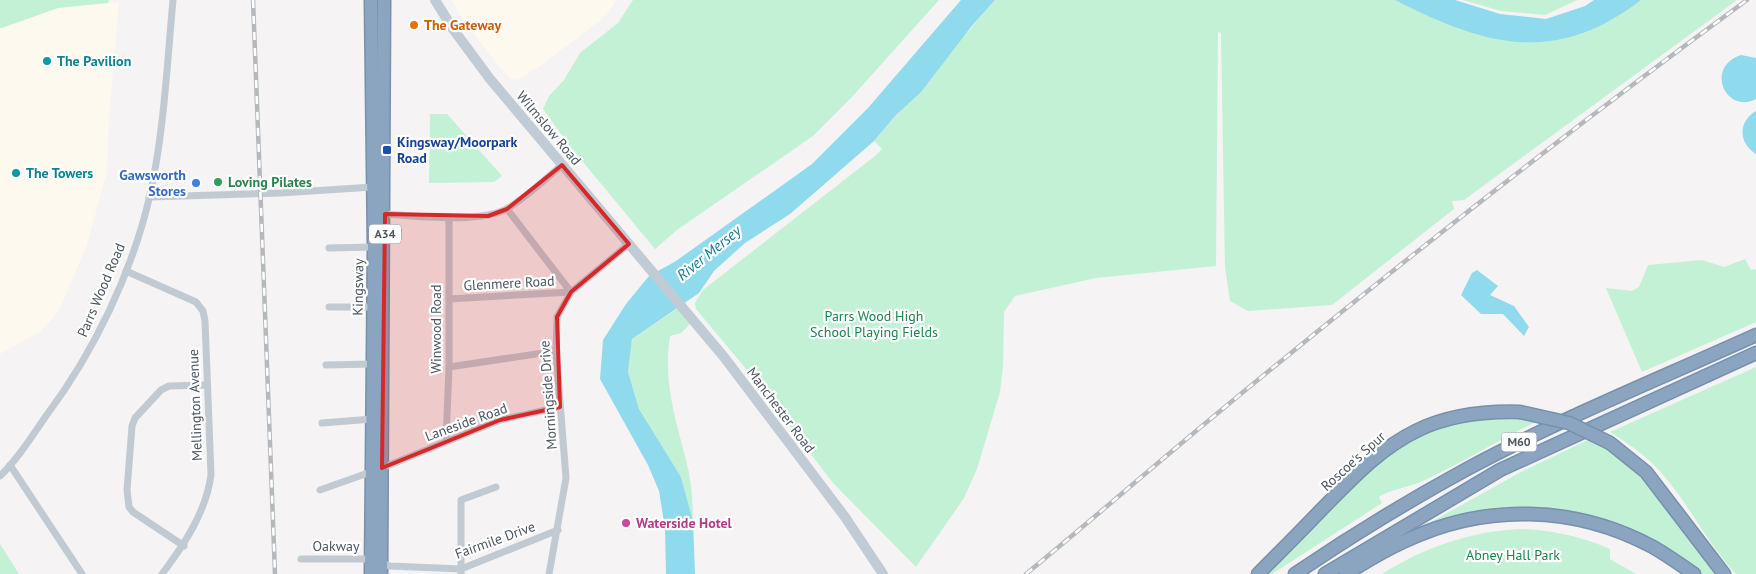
<svg xmlns="http://www.w3.org/2000/svg" width="1756" height="574" font-family="'PT Sans',sans-serif">
  <style>
    .commercial { fill: #fdf9ef }
    .green { fill: #c3f1d5 }
    .water { fill: #90daee }
    .lines { fill: none; stroke-linecap: round; stroke-linejoin: round }
    .highway-casing { stroke: #7690ad; stroke-width: 15 }
    .street { stroke: #c1cad2; stroke-width: 7 }
    .secondary { stroke: #c1cbd6; stroke-width: 10 }
    .highway { stroke: #8ba5c1; stroke-width: 12 }
    .rail-casing { stroke: #b5b8bd; stroke-width: 4.5 }
    .rail { stroke: #fff; stroke-width: 2.5; stroke-dasharray: 8; stroke-linecap: butt }
    .highway-bridge-casing { stroke: #7690ad; stroke-width: 15; stroke-linecap: butt }
    .highway-bridge { stroke: #8ba5c1; stroke-width: 12 }
    .marked { fill: #d62828; fill-opacity: 0.2; stroke: #d62828; stroke-width: 4; stroke-linejoin: round }
    .food-dot { fill: #e8710a; stroke: #fff; stroke-width: 2 }
    .culture-dot { fill: #0f9aa8; stroke: #fff; stroke-width: 2 }
    .transit-dot { fill: #1a4fb4; stroke: #fff; stroke-width: 2 }
    .leisure-dot { fill: #2e9e5b; stroke: #fff; stroke-width: 2 }
    .shop-dot { fill: #3f7fe0; stroke: #fff; stroke-width: 2 }
    .hotel-dot { fill: #d1479c; stroke: #fff; stroke-width: 2 }
    .labels { text-anchor: middle; stroke-width: 4.5; stroke-linejoin: round; paint-order: stroke }
    .shield { fill: #fff; stroke: #808990; stroke-width: 1 }
    .shield-label { font-size: 12px; font-weight: bold; fill: #4a5661 }
    .food-label { font-size: 14px; font-weight: bold; fill: #c56008; stroke: #fff; text-anchor: start }
    .culture-label { font-size: 14px; font-weight: bold; fill: #0d838f; stroke: #fff; text-anchor: start }
    .street-label { font-size: 14px; fill: #4a5661; stroke: #fff }
    .transit-label { font-size: 14px; font-weight: bold; fill: #164399; stroke: #fff; text-anchor: start }
    .shop-label { font-size: 14px; font-weight: bold; fill: #366cbe; stroke: #fff; text-anchor: end }
    .leisure-label { font-size: 14px; font-weight: bold; fill: #27864d; stroke: #fff; text-anchor: start }
    .park-label { font-size: 14px; fill: #17864f; stroke: #fff }
    .hotel-label { font-size: 14px; font-weight: bold; fill: #b23c85; stroke: #fff; text-anchor: start }
    .water-label { font-size: 15px; font-style: italic; fill: #0c7c9b; stroke: #fff }
  </style>
  <rect width="100%" height="100%" fill="#f5f3f3"/>
  <!-- commercial -->
  <g class="commercial">
    <polygon points="451,0 616,0 610,10 598,22 536,69 534,68 526,76 515,80 507,76 463,20"/>
    <polygon points="119,3 109,117 107,172 86,248 61,306 54,317 41,331 0,354 0,28 58,8 78,4"/>
  </g>
  <!-- green -->
  <g class="green">
    <polygon points="0,0 109,0 108,3 58,8 2,28 0,28"/>
    <polygon points="633,0 939,0 851,98 813,136 677,230 655,249 569,145 543,109 549,96 564,80 580,53 618,23"/>
    <polygon points="995,0 1395,0 1481,35 1611,19 1641,0 1737,0 1464,200 1452,201 1454,209 1332,305 1248,311 1230,301 1225,267 1221,33 1218,32 1216,266 1096,278 1015,296 1004,312 1003,366 1000,392 977,469 964,498 916,567 833,483 742,364 696,309 695,303 703,290 875,156 882,149 874,141"/>
    <polygon points="1463,0 1577,0 1545,15 1501,11"/>
    <polygon points="430,114 447,114 502,176 494,182 429,183"/>
    <polygon points="1745,259 1751,270 1756,269 1756,322 1642,372 1606,288 1632,291 1639,287 1648,265 1702,260 1724,267"/>
    <path d="M678,308l13,15 -10,10 -11,3c-7,45 5,81 16,124 5,19 7,40 7,61l-12,-44 -42,-68 -11,-37 4,-33z"/>
    <path d="M1756,367v207h-20c-31,-33 -50,-77 -82,-109 -13,-13 -28,-23 -44,-33z"/>
    <path d="M1482,417l56,4c-38,18 -74,41 -113,59 -12,6 -39,11 -46,17l3,6 -110,71h-4c52,-54 103,-125 176,-149 12,-4 25,-6 38,-8z"/>
    <polygon points="1592,438 1608,448 1639,473 1718,574 1701,574 1686,562 1544,509 1413,532 1521,472"/>
    <path d="M1522,529c29,1 61,8 88,20v10l26,15h-254c43,-27 89,-43 140,-45z"/>
    <polygon points="0,544 19,574 0,574"/>
  </g>
  <!-- water -->
  <g class="water">
    <polygon points="961,0 995,0 971,27 921,92 896,115 874,141 790,214 745,243 714,271 699,293 632,339 628,372 639,409 681,477 693,521 695,574 666,574 665,528 659,491 648,465 600,379 603,340 626,304 649,276 676,261 812,164 868,108"/>
    <path d="M1395,0h60l45,14 46,5 39,-13 9,-6h47c-86,66 -156,46 -246,0z"/>
    <path d="M1741,55l15,3v41c-30,16 -52,-32 -15,-44z"/>
    <path d="M1756,111v43c-18,-11 -18,-33 0,-43z"/>
    <polygon points="1477,270 1498,286 1490,295 1514,306 1529,327 1524,336 1503,314 1481,314 1461,295 1472,273"/>
  </g>
  <g class="lines">
    <defs>
      <g id="highway">
        <polyline points="1610,443 1646,472 1724,574"/>
        <polyline points="371,574 374,247 371,0"/>
        <polyline points="381,574 384,0"/>
        <path d="M1258,574c21,-21 43,-43 64,-65 29,-29 57,-60 94,-78 32,-16 68,-20 104,-19"/>
        <path d="M1295,574c56,-38 113,-73 172,-105 93,-50 192,-90 289,-134"/>
        <polyline points="1325,574 1500,470 1756,353"/>
        <path d="M1346,574c19,-12 39,-24 59,-33 80,-38 170,-36 248,6 14,8 28,18 41,27"/>
      </g>
    </defs>
    <!-- highway casing -->
    <use href="#highway" class="highway-casing"/>
    <!-- street -->
    <g class="street">
      <polyline points="149,197 280,193 373,187"/>
      <polyline points="507,209 571,292"/>
      <path d="M385,214c31,2 97,10 123,-6 19,-11 37,-29 54,-43"/>
      <polyline points="329,248 374,247"/>
      <path d="M126,271l70,31 7,9 2,10 6,154c-5,37 -27,70 -49,99"/>
      <polyline points="449,299 571,292"/>
      <polyline points="329,307 373,307"/>
      <polyline points="326,365 372,364"/>
      <polyline points="449,367 556,351"/>
      <polyline points="322,423 373,419"/>
      <polyline points="446,441 449,367 449,217"/>
      <polyline points="10,465 82,574"/>
      <path d="M0,476c18,-17 32,-40 46,-60 48,-64 86,-143 104,-221 14,-63 17,-130 23,-195"/>
      <polyline points="320,490 382,468 500,420 560,407"/>
      <polyline points="184,546 133,512 129,507 127,490 132,426 135,418 161,390 169,386 206,385"/>
      <polyline points="301,559 371,559 390,566 461,569 558,530"/>
      <polyline points="461,574 461,500 496,487"/>
      <polyline points="549,574 566,478 556,351 557,317 571,292 629,244"/>
    </g>
    <!-- secondary -->
    <polyline class="secondary" points="435,0 453,29 490,79 724,357 845,517 883,574"/>
    <!-- highway -->
    <use href="#highway" class="highway"/>
    <defs>
      <g id="rail">
        <polyline points="253,0 275,574"/>
        <path d="M1026,574c67,-55 132,-112 199,-167 170,-140 344,-277 522,-407"/>
      </g>
    </defs>
    <!-- rail casing -->
    <use href="#rail" class="rail-casing"/>
    <!-- rail -->
    <use href="#rail" class="rail"/>
    <defs>
      <polyline id="highway-bridge" points="1520,412 1569,423 1610,443"/>
    </defs>
    <!-- highway-bridge casing -->
    <use href="#highway-bridge" class="highway-bridge-casing"/>
    <!-- highway-bridge -->
    <use href="#highway-bridge" class="highway-bridge"/>
  </g>
  <!-- marked area -->
  <path class="marked" d="M562,165l67,79 -58,48 -14,25 3,90 -60,13 -118,48 3,-254 103,2 19,-7z"/>
  <!-- markers -->
  <circle class="food-dot" cx="414" cy="25" r="5"/>
  <g class="culture-dot">
    <circle cx="47" cy="61" r="5"/>
    <circle cx="16" cy="173" r="5"/>
  </g>
  <rect class="transit-dot" x="382" y="145" width="10" height="10" rx="2.5"/>
  <circle class="leisure-dot" cx="218" cy="182" r="5"/>
  <circle class="shop-dot" cx="196" cy="183" r="5"/>
  <circle class="hotel-dot" cx="626" cy="523" r="5"/>
  <g class="labels">
    <!-- shield labels -->
    <g class="shield">
      <rect x="369" y="224.5" width="32" height="19" rx="4"/>
      <rect x="1501.5" y="432.5" width="35" height="19" rx="4"/>
    </g>
    <g class="shield-label">
      <text x="385" y="238">A34</text>
      <text x="1519" y="446">M60</text>
    </g>
    <!-- food labels -->
    <g class="food-label">
      <text x="424" y="30">The Gateway</text>
    </g>
    <!-- culture labels -->
    <g class="culture-label">
      <text x="57" y="66">The Pavilion</text>
      <text x="26" y="178">The Towers</text>
    </g>
    <!-- street labels -->
    <g class="street-label">
      <text transform="translate(549 128) rotate(50)" y="5">Wilmslow Road</text>
      <text transform="translate(509 283) rotate(-3)" y="5">Glenmere Road</text>
      <text transform="translate(358 287) rotate(-89)" y="5">Kingsway</text>
      <text transform="translate(101 290) rotate(-67)" y="5">Parrs Wood Road</text>
      <text transform="translate(436 329) rotate(-90)" y="5">Winwood Road</text>
      <text transform="translate(548 395) rotate(-94)" y="5">Morningside Drive</text>
      <text transform="translate(195 405) rotate(-92)" y="5">Mellington Avenue</text>
      <text transform="translate(781 410) rotate(53)" y="5">Manchester Road</text>
      <text transform="translate(466 422) rotate(-20)" y="5">Laneside Road</text>
      <text transform="translate(1353 461) rotate(-42)" y="5">Roscoe's Spur</text>
      <text transform="translate(495 540) rotate(-20)" y="5">Fairmile Drive</text>
      <text x="336" y="551">Oakway</text>
    </g>
    <!-- transit labels -->
    <g class="transit-label">
      <text x="397" y="147">Kingsway/Moorpark<tspan x="397" dy="16">Road</tspan></text>
    </g>
    <!-- shop labels -->
    <g class="shop-label">
      <text x="186" y="180">Gawsworth<tspan x="186" dy="16">Stores</tspan></text>
    </g>
    <!-- leisure labels -->
    <g class="leisure-label">
      <text x="228" y="187">Loving Pilates</text>
    </g>
    <!-- park labels -->
    <g class="park-label">
      <text x="874" y="321">Parrs Wood High<tspan x="874" dy="16">School Playing Fields</tspan></text>
      <text x="1513" y="560">Abney Hall Park</text>
    </g>
    <!-- hotel labels -->
    <g class="hotel-label">
      <text x="636" y="528">Waterside Hotel</text>
    </g>
    <!-- water labels -->
    <g class="water-label">
      <text transform="translate(709 253) rotate(-39)" y="5">River Mersey</text>
    </g>
  </g>
</svg>
